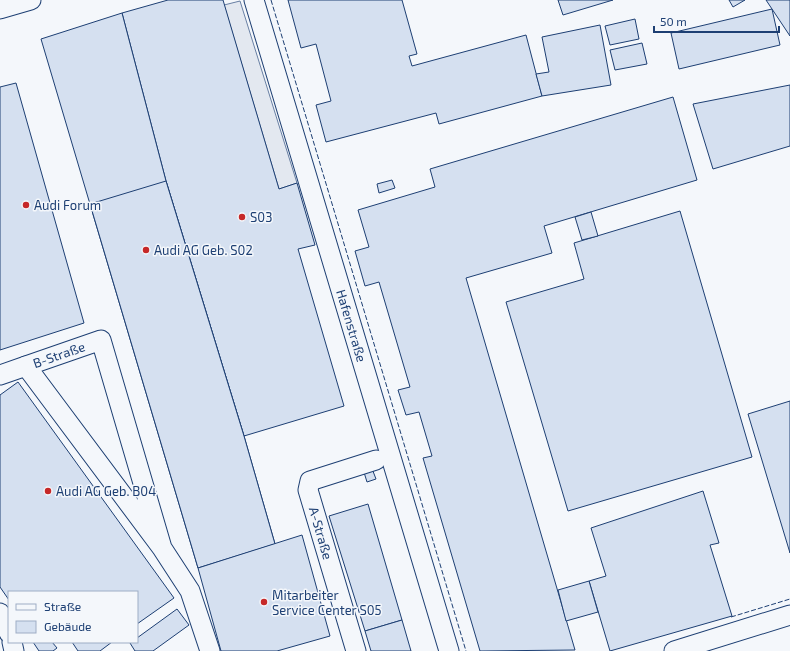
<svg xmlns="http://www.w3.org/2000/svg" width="790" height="651" font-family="'Exo 2',sans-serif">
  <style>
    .parking { fill: #e3e8f0; stroke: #687fa3 }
    .building { fill: #d5e0f0; stroke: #1d3f73 }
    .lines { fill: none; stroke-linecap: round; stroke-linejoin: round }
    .minor-casing { stroke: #1d3f73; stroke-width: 21 }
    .minor { stroke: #f4f7fb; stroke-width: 19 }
    .fence { stroke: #1d3f73; stroke-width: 1; stroke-dasharray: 5 2; stroke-linecap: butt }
    .poi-dot { fill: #c62828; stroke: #f4f7fb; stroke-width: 1.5 }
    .labels { text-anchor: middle; stroke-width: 3; stroke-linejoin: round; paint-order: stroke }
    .poi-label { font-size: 13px; fill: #1d3f73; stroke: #f4f7fb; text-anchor: start }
    .street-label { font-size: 13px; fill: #1d3f73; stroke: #f4f7fb }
  </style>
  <rect width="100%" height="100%" fill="#f4f7fb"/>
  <!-- parking -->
  <polygon class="parking" points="240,1 297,183 279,189 224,5"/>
  <!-- building -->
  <g class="building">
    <polygon points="168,0 223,0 279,189 297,183 315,245 298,249 344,406 244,436 166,181 122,13"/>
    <polygon points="288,0 402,0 417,54 409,56 412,66 526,35 542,96 439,124 436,113 326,142 316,105 331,101 316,44 301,48"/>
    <polygon points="558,0 613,0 563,15"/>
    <polygon points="729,0 745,0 733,7"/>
    <polygon points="766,0 790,0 790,36"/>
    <polygon points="772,9 780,45 679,69 671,33"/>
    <polygon points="122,13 166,181 244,436 275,544 198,568 41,39"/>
    <polygon points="635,19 639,39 610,45 605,26"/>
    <polygon points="600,25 611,85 542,96 536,74 549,72 542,37"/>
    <polygon points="642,43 647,64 615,70 610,50"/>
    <polygon points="16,83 84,323 0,350 0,87"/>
    <polygon points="790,85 790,146 713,169 693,104"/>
    <polygon points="673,97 697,180 544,226 552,253 466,278 575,650 480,651 423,458 432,456 419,412 406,415 398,390 410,387 379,282 365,286 355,251 369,247 358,210 435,187 430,169"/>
    <polygon points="392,180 395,188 379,193 377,184"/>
    <polygon points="166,181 244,436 275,544 198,568 90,204"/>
    <polygon points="680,211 752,457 568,511 506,302 584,279 574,243"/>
    <polygon points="591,212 598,236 582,240 575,217"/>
    <polygon points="18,382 174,598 137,624 137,592 9,592 9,600 0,587 0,395"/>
    <polygon points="790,401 790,553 748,414"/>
    <polygon points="371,466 376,479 367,482 363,469"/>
    <polygon points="703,491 719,543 710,545 732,616 610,651 589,581 606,576 591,528"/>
    <polygon points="368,504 402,620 365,631 329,516"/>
    <polygon points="302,535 330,636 277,651 221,651 198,568"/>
    <polygon points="589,581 598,612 566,621 558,590"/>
    <polygon points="177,609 189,625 153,651 135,651 130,643 132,642 137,642 137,638"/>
    <polygon points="402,620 411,651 371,651 365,631"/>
    <polygon points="33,642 52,642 57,648 53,651 39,651"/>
    <polygon points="72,642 112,642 100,651 78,651"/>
  </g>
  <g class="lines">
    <defs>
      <g id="minor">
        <path id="s1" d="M254,0l195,651"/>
        <polyline points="0,9 31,0"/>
        <polyline points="0,375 26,366"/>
        <path id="s2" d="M162,548l-136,-182 75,-26 61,208 28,43 20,60"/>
        <polyline points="0,613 5,621 9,633"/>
        <polyline points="12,642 14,651"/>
        <polyline points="356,651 308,490 310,481 376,460"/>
        <polyline points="674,651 790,615"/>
      </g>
    </defs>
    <!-- minor casing -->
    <use href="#minor" class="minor-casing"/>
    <!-- minor -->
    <use href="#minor" class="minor"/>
    <!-- fence -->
    <g class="fence">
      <polyline points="271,0 466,651"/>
      <polyline points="731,617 790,599"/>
    </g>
  </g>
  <!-- markers -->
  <g class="poi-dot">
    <circle cx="26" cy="205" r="4"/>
    <circle cx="242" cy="217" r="4"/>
    <circle cx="146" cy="250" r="4"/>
    <circle cx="48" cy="491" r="4"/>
    <circle cx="264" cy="602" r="4"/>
  </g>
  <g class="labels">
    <!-- poi labels -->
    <g class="poi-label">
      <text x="34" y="210">Audi Forum</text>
      <text x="250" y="222">S03</text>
      <text x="154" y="255">Audi AG Geb. S02</text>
      <text x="56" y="496">Audi AG Geb. B04</text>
      <text x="272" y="600">Mitarbeiter<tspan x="272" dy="15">Service Center S05</tspan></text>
    </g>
    <!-- street labels -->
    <g class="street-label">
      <text dy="5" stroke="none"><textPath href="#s1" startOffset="340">Hafenstraße</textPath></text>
      <text dy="5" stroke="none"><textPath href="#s2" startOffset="262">B-Straße</textPath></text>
      <text transform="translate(321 533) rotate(74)" y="5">A-Straße</text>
    </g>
  </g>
  <!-- legend -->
  <rect x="8" y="591" width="130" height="52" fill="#f4f7fb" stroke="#9eadc5"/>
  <rect x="16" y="604" width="20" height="6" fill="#f4f7fb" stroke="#9eadc5"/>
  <text x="44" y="611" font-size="12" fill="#1d3f73">Straße</text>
  <rect x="16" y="621" width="20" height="12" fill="#d5e0f0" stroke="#9eadc5"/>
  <text x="44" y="631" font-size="12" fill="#1d3f73">Gebäude</text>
  <!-- scale -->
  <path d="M654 26v6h125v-6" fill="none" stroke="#1d3f73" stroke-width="2"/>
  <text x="660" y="26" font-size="12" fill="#1d3f73" stroke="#f4f7fb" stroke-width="3" paint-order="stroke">50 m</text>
</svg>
